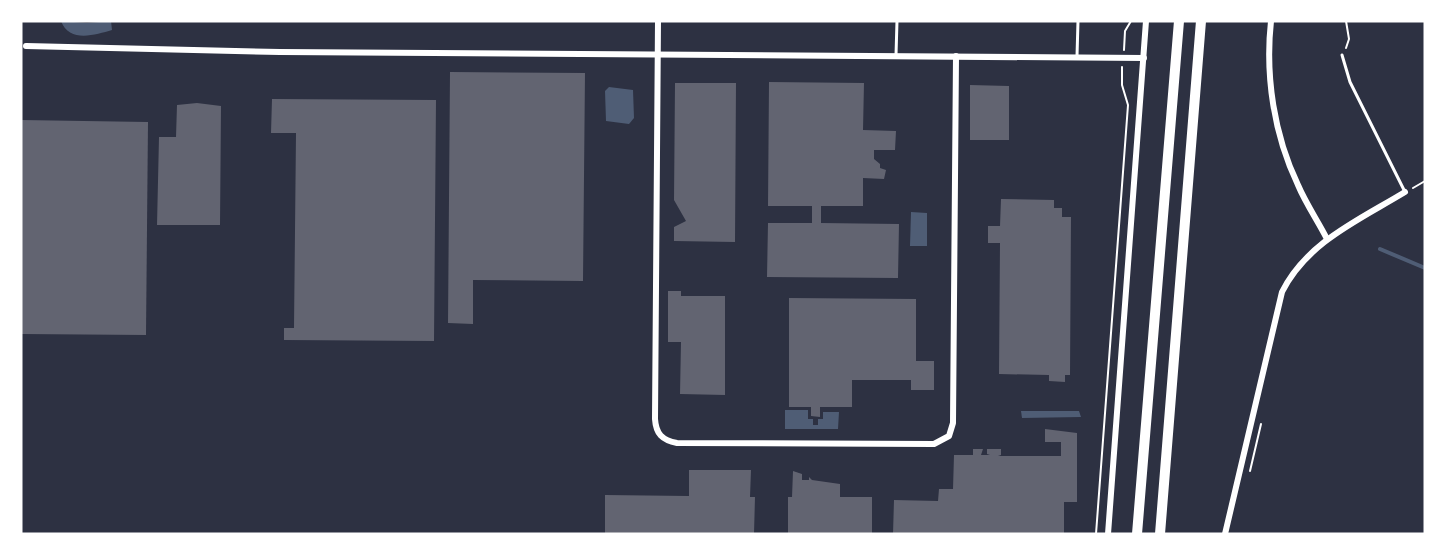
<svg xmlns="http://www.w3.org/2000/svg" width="1446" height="555" font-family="'Sofia Sans Condensed',sans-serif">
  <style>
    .water { fill: #4f5d75 }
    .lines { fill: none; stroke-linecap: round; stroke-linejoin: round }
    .stream { stroke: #4f5d75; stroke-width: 4 }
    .building { fill: #626471 }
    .path { stroke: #fff; stroke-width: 2 }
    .service { stroke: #fff; stroke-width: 3 }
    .minor { stroke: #fff; stroke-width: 6 }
    .trunk { stroke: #fff; stroke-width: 10 }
  </style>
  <rect width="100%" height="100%" fill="#2d3142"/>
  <!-- water -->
  <g class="water">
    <path d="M61,21l26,2 24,-2 1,9c-17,5 -43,13 -51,-9z"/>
    <polygon points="609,87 633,90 634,118 629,124 606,121 605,91"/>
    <polygon points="911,212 927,213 927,246 910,246"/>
    <polygon points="785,410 808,410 808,419 813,419 813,425 818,425 818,419 823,419 823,412 839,412 838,429 785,429"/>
    <polygon points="1021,411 1079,411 1081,417 1022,418"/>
  </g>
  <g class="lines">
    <!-- stream -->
    <polyline class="stream" points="1380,249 1425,268"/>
  </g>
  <!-- building -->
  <g class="building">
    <polygon points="450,72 585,73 583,281 473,280 473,324 448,323"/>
    <polygon points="769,82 864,83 863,130 896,131 895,150 874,150 874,159 880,164 880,168 886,170 884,179 863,178 863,206 821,206 821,223 899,224 898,278 767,277 768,223 812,223 812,206 768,206"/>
    <polygon points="675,83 736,83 735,242 674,241 674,227 686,221 674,200"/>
    <polygon points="970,85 1009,86 1009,140 970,140"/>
    <polygon points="272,99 436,100 434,341 284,340 284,328 294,328 296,133 271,133"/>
    <polygon points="197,103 221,106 220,225 157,225 159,137 176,137 177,105"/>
    <polygon points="21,120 148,122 146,335 21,334"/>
    <polygon points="1001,199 1054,200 1054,208 1062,208 1062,217 1071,217 1070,375 1065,375 1065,382 1049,381 1049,375 999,374 1000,243 988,243 988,226 1000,226"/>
    <polygon points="668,291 681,291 681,296 725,296 725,395 680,394 681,342 668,342"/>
    <polygon points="789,298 916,299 916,361 934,361 934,390 911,390 911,380 852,380 852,407 820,407 820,417 811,416 811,407 789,407"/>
    <polygon points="1045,429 1077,433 1077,502 1064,502 1064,534 893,534 894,500 938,501 939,489 953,489 954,455 973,455 973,449 983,449 981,455 990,455 987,454 987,449 1001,449 1001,455 998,456 1061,456 1061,442 1045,442"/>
    <polygon points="689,470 751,470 750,497 755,497 754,534 605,534 605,495 689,496"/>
    <polygon points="793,471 802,474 802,480 809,480 809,477 812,480 840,484 840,497 872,497 872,534 788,534 788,497 792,497"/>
  </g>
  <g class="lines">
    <!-- path -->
    <g class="path">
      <polyline points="1346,48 1349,39 1346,21"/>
      <polyline points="1124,50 1125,31 1131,21"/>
      <polyline points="1413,188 1425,181"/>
      <polyline points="1250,471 1261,424"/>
      <polyline points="1096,534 1128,105 1122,85 1122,67"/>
    </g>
    <!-- service -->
    <g class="service">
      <polyline points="896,55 897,21"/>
      <polyline points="1342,55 1350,82 1405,192"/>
      <polyline points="1077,56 1078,21"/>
    </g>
    <!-- minor -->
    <g class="minor">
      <path d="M658,21l-3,398c1,15 7,21 22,24l257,1 15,-8 4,-13 3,-367"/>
      <path d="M1271,21c-6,55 3,114 27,164 8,19 20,36 29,54"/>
      <polyline points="26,46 280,52 1144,58"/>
      <polyline points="1108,534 1146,21"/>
      <path d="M1225,534l57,-242c25,-50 77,-72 123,-100"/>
    </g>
    <!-- trunk -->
    <g class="trunk">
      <polyline points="1137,534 1179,21"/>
      <polyline points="1160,534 1201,21"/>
    </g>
  </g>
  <!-- border -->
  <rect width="1446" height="555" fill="none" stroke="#ffffff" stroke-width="45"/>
</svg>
